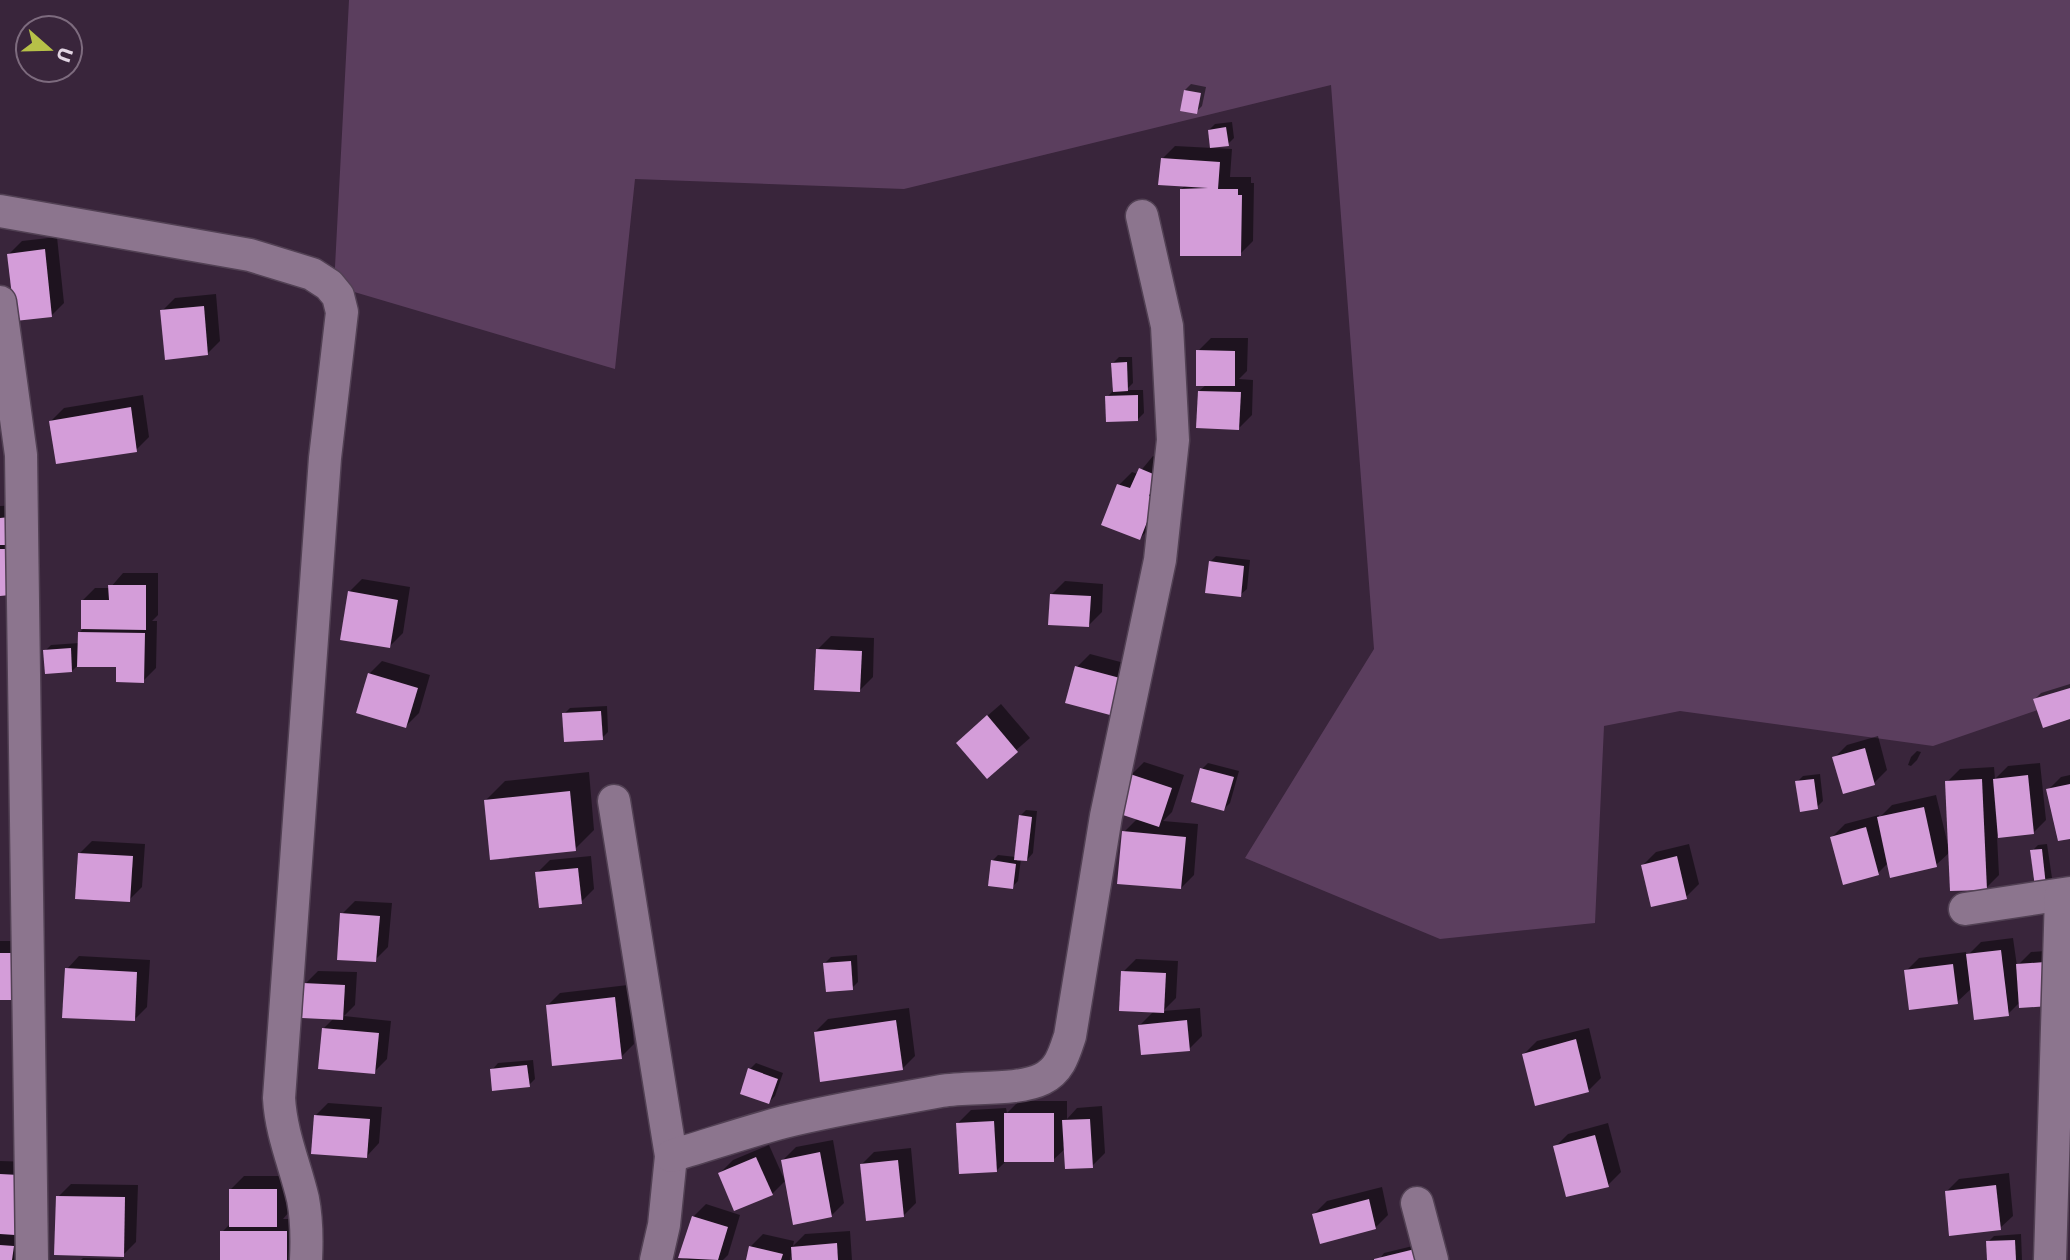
<svg xmlns="http://www.w3.org/2000/svg" width="2070" height="1260" font-family="Commissioner,sans-serif">
  <style>
    .green { fill: #5b3e5e }
    .shadow { fill: #0007 }
    .building { fill: #d49dd9 }
    .lines { fill: none; stroke-linecap: round; stroke-linejoin: round }
    .street-casing { stroke: #524154; stroke-width: 35 }
    .street { stroke: #8c758e; stroke-width: 32 }
  </style>
  <rect width="100%" height="100%" fill="#39253b"/>
  <!-- green -->
  <polygon class="green" points="349,0 2070,0 2070,699 1933,746 1680,711 1604,726 1595,923 1440,939 1245,858 1374,649 1331,85 904,189 635,179 615,369 334,286"/>
  <!-- shadow -->
  <g class="shadow">
    <polygon points="1191,84 1206,87 1202,106 1196,112 1185,90"/>
    <polygon points="1232,122 1234,138 1228,144 1209,130 1215,124"/>
    <polygon points="1175,146 1232,149 1230,177 1251,177 1251,183 1254,183 1253,241 1240,254 1181,189 1186,185 1162,159"/>
    <polygon points="57,237 64,303 51,316 9,254 22,241"/>
    <polygon points="216,294 220,341 207,354 162,311 175,298"/>
    <polygon points="1211,338 1248,338 1247,371 1239,379 1253,380 1252,415 1239,428 1199,391 1207,384 1198,351"/>
    <polygon points="1119,357 1132,357 1133,383 1126,390 1143,390 1144,413 1138,419 1107,397 1113,391 1113,363"/>
    <polygon points="143,395 149,437 136,450 51,421 64,408"/>
    <polygon points="1153,456 1170,463 1153,525 1140,538 1119,485 1132,472 1138,474"/>
    <polygon points="22,505 0,594 0,506"/>
    <polygon points="1216,556 1250,560 1247,589 1240,595 1210,562"/>
    <polygon points="123,573 158,573 158,615 152,621 157,621 156,668 143,681 118,666 78,665 72,671 45,651 51,645 79,643 79,633 85,627 82,601 95,588 110,588"/>
    <polygon points="362,579 410,587 403,633 390,646 349,592"/>
    <polygon points="1065,581 1103,584 1102,612 1089,625 1052,594"/>
    <polygon points="831,636 874,638 873,677 860,690 818,649"/>
    <polygon points="1090,654 1132,665 1122,700 1109,713 1077,667"/>
    <polygon points="382,661 430,675 419,713 406,726 369,674"/>
    <polygon points="2070,684 2070,717 2035,699 2041,693"/>
    <polygon points="1001,704 1030,738 987,776 971,730"/>
    <polygon points="607,706 608,732 602,738 564,714 570,708"/>
    <polygon points="1878,736 1887,770 1874,783 1834,758 1847,745"/>
    <polygon points="1917,751 1921,752 1917,760 1911,766 1908,765 1911,757"/>
    <polygon points="1144,762 1184,775 1172,812 1163,821 1198,824 1194,875 1181,888 1124,832 1138,818 1131,775"/>
    <polygon points="1208,763 1239,771 1230,803 1224,809 1202,769"/>
    <polygon points="2040,763 2046,820 2033,833 1997,836 1999,875 1986,888 1950,852 1936,865 1889,862 1878,873 1832,837 1845,824 1879,815 1879,818 1892,805 1936,795 1948,845 1950,845 1947,782 1960,769 1994,767 1995,779 2008,766"/>
    <polygon points="589,772 594,830 575,849 486,800 505,781"/>
    <polygon points="1820,774 1823,801 1817,807 1797,782 1803,776"/>
    <polygon points="2070,775 2070,837 2048,790 2061,777"/>
    <polygon points="1026,810 1037,811 1033,853 1027,860 1021,859 1018,881 1012,887 992,861 998,855 1016,857 1020,816"/>
    <polygon points="92,841 145,844 142,887 129,900 79,854"/>
    <polygon points="1689,844 1699,884 1686,897 1643,865 1656,852"/>
    <polygon points="2047,844 2052,878 2046,884 2032,851 2038,845"/>
    <polygon points="591,856 594,889 581,902 537,873 550,860"/>
    <polygon points="355,901 392,903 388,947 375,960 342,914"/>
    <polygon points="2013,938 2017,966 2031,952 2058,950 2020,1002 2008,1014 1972,988 1957,1002 1906,971 1919,958 1966,952 1966,957 1981,942"/>
    <polygon points="0,941 23,941 24,985 11,998 0,999"/>
    <polygon points="857,955 858,982 852,988 825,963 831,957"/>
    <polygon points="79,956 150,960 147,1007 134,1020 67,969"/>
    <polygon points="1136,959 1178,961 1176,998 1163,1011 1200,1008 1202,1036 1189,1049 1140,1025 1154,1011 1123,972"/>
    <polygon points="318,971 357,972 355,1005 344,1016 391,1021 387,1059 374,1072 324,1028 335,1017 305,984"/>
    <polygon points="628,985 634,1044 621,1057 547,1006 560,993"/>
    <polygon points="909,1008 915,1056 902,1069 815,1032 828,1019"/>
    <polygon points="1589,1028 1601,1078 1588,1091 1524,1054 1537,1041"/>
    <polygon points="533,1060 535,1079 529,1085 492,1070 498,1063"/>
    <polygon points="756,1063 783,1073 775,1096 769,1102 750,1069"/>
    <polygon points="1019,1101 1067,1101 1067,1119 1077,1108 1102,1106 1105,1153 1092,1166 1066,1148 1053,1160 1007,1160 996,1171 958,1123 971,1110 1006,1108 1007,1113"/>
    <polygon points="328,1103 382,1107 379,1143 367,1156 315,1116"/>
    <polygon points="1608,1123 1621,1172 1608,1185 1555,1147 1568,1134"/>
    <polygon points="833,1140 844,1203 831,1216 783,1160 796,1147"/>
    <polygon points="769,1145 785,1181 772,1194 720,1173 733,1160"/>
    <polygon points="911,1148 916,1203 903,1216 862,1164 874,1152"/>
    <polygon points="0,1161 31,1162 28,1220 15,1233 26,1234 23,1260 0,1260"/>
    <polygon points="2009,1173 2013,1216 2000,1228 1946,1192 1959,1179"/>
    <polygon points="244,1176 289,1176 289,1212 283,1219 299,1219 292,1260 222,1260 222,1232 231,1223 231,1189"/>
    <polygon points="71,1184 138,1185 136,1242 123,1255 58,1197"/>
    <polygon points="1382,1187 1388,1215 1375,1228 1314,1214 1327,1201"/>
    <polygon points="706,1204 740,1215 728,1255 723,1260 690,1260 680,1257 693,1217"/>
    <polygon points="850,1231 852,1260 793,1260 792,1251 790,1260 747,1260 750,1247 763,1234 794,1241 793,1246 805,1234"/>
    <polygon points="2021,1234 2022,1260 1989,1260 1988,1242 1994,1236"/>
    <polygon points="1421,1244 1425,1260 1379,1260 1384,1253"/>
    <polygon points="83,1258 123,1259 123,1260 81,1260"/>
  </g>
  <!-- building -->
  <g class="building">
    <polygon points="1184,90 1201,93 1197,114 1180,111"/>
    <polygon points="1226,127 1229,146 1210,148 1208,130"/>
    <polygon points="1161,158 1220,162 1218,189 1238,189 1238,195 1242,195 1241,256 1180,256 1180,189 1208,188 1158,185"/>
    <polygon points="45,249 52,317 15,321 7,254"/>
    <polygon points="204,306 208,355 165,360 160,310"/>
    <polygon points="1196,350 1235,351 1235,386 1196,386"/>
    <polygon points="1127,362 1128,391 1113,392 1111,363"/>
    <polygon points="1198,391 1241,392 1239,430 1196,428"/>
    <polygon points="1138,395 1138,421 1106,422 1105,396"/>
    <polygon points="131,407 137,452 56,464 49,421"/>
    <polygon points="1139,468 1158,476 1149,496 1156,499 1140,540 1101,525 1117,484 1130,488"/>
    <polygon points="10,517 11,545 0,545 0,518"/>
    <polygon points="0,549 8,549 10,595 0,596"/>
    <polygon points="1209,561 1244,566 1241,597 1205,593"/>
    <polygon points="108,585 146,585 146,630 81,629 81,600 109,600"/>
    <polygon points="348,591 398,600 390,648 340,640"/>
    <polygon points="1050,594 1091,596 1089,627 1048,625"/>
    <polygon points="78,632 145,633 144,683 116,682 116,667 77,667"/>
    <polygon points="71,648 72,672 45,674 43,650"/>
    <polygon points="816,649 862,651 860,692 814,690"/>
    <polygon points="1075,666 1120,678 1110,715 1065,703"/>
    <polygon points="368,673 418,688 406,728 356,713"/>
    <polygon points="2070,688 2070,719 2043,728 2033,699"/>
    <polygon points="601,711 603,740 564,742 562,713"/>
    <polygon points="987,715 1018,752 987,779 956,743"/>
    <polygon points="1865,748 1875,785 1843,794 1832,757"/>
    <polygon points="1200,768 1234,777 1224,811 1191,802"/>
    <polygon points="1130,774 1172,788 1159,827 1117,813"/>
    <polygon points="2028,775 2034,834 1998,838 1993,779"/>
    <polygon points="1814,779 1818,809 1800,812 1795,781"/>
    <polygon points="1982,779 1987,890 1950,891 1945,781"/>
    <polygon points="2070,784 2070,839 2058,841 2046,789"/>
    <polygon points="570,791 576,851 490,860 484,800"/>
    <polygon points="1924,807 1937,867 1890,878 1877,817"/>
    <polygon points="1019,815 1032,817 1027,861 1014,860"/>
    <polygon points="1866,827 1879,875 1843,885 1830,837"/>
    <polygon points="1122,831 1186,837 1181,889 1117,884"/>
    <polygon points="2042,849 2046,886 2035,887 2030,850"/>
    <polygon points="78,853 133,856 130,902 75,899"/>
    <polygon points="1677,856 1687,899 1651,907 1641,865"/>
    <polygon points="991,860 1016,864 1013,889 988,886"/>
    <polygon points="578,868 582,904 539,908 535,872"/>
    <polygon points="340,913 380,916 376,962 337,960"/>
    <polygon points="2001,950 2009,1016 1974,1020 1966,954"/>
    <polygon points="0,953 11,953 12,1000 0,1000"/>
    <polygon points="851,961 853,990 826,992 823,963"/>
    <polygon points="2045,962 2049,1006 2019,1008 2016,964"/>
    <polygon points="1953,964 1958,1004 1909,1010 1904,970"/>
    <polygon points="65,968 137,972 135,1021 62,1018"/>
    <polygon points="1121,971 1166,973 1164,1013 1119,1011"/>
    <polygon points="303,983 345,985 343,1020 302,1018"/>
    <polygon points="615,997 622,1059 552,1066 546,1005"/>
    <polygon points="896,1020 903,1070 820,1082 814,1032"/>
    <polygon points="1187,1020 1190,1051 1141,1055 1138,1025"/>
    <polygon points="322,1028 379,1033 375,1074 318,1069"/>
    <polygon points="1576,1039 1589,1092 1535,1106 1522,1054"/>
    <polygon points="527,1065 530,1087 492,1091 490,1069"/>
    <polygon points="748,1068 778,1079 769,1104 740,1094"/>
    <rect x="1004" y="1113" width="50" height="49"/>
    <polygon points="314,1115 370,1119 367,1158 311,1154"/>
    <polygon points="1090,1119 1093,1168 1065,1169 1062,1120"/>
    <polygon points="994,1121 997,1172 959,1174 956,1123"/>
    <polygon points="1595,1135 1609,1187 1566,1197 1553,1146"/>
    <polygon points="820,1152 832,1217 793,1225 781,1160"/>
    <polygon points="756,1157 773,1195 734,1211 718,1173"/>
    <polygon points="898,1160 904,1217 866,1221 860,1164"/>
    <polygon points="0,1174 19,1175 15,1235 0,1234"/>
    <polygon points="1996,1185 2001,1230 1949,1236 1945,1191"/>
    <rect x="229" y="1189" width="48" height="38"/>
    <polygon points="56,1196 125,1197 124,1257 54,1255"/>
    <polygon points="1369,1199 1376,1229 1320,1244 1312,1214"/>
    <polygon points="692,1216 728,1227 718,1260 678,1258"/>
    <rect x="220" y="1231" width="67" height="29"/>
    <polygon points="2015,1240 2016,1260 1987,1260 1986,1241"/>
    <polygon points="837,1243 838,1260 792,1260 791,1247"/>
    <polygon points="0,1245 14,1246 12,1260 0,1260"/>
    <polygon points="749,1246 783,1254 781,1260 746,1260"/>
    <polygon points="1415,1249 1418,1260 1374,1260 1374,1259"/>
  </g>
  <g class="lines">
    <defs>
      <g id="street">
        <path d="M0,211l250,44 62,19 17,11 9,11 4,16 -17,146 -46,640c2,36 16,67 24,101 4,21 4,41 3,61"/>
        <polyline points="0,302 21,455 32,1260"/>
        <polyline points="614,801 671,1156 664,1225 656,1260"/>
        <polyline points="1965,909 2070,893"/>
        <path d="M671,1156c37,-11 75,-24 113,-34 52,-13 104,-21 157,-31 28,-5 77,0 101,-12 18,-9 22,-25 28,-43l36,-220 54,-256 13,-120 -6,-114 -25,-110"/>
        <polyline points="1417,1203 1432,1260"/>
        <polyline points="2050,1260 2061,895"/>
      </g>
    </defs>
    <!-- street casing -->
    <use href="#street" class="street-casing"/>
    <!-- street -->
    <use href="#street" class="street"/>
  </g>
  <!-- north arrow -->
  <g transform="translate(49 49) rotate(110)"><circle r="33" fill="#39253b" stroke="#7d6b7e" stroke-width="2"/>
  <path d="M0-5L12 26L0 18L-12 26Z" fill="#b7c148"/>
  <text y="-10" font-size="19" font-weight="bold" text-anchor="middle" fill="#e2d5e3">U</text>
  </g>
</svg>
